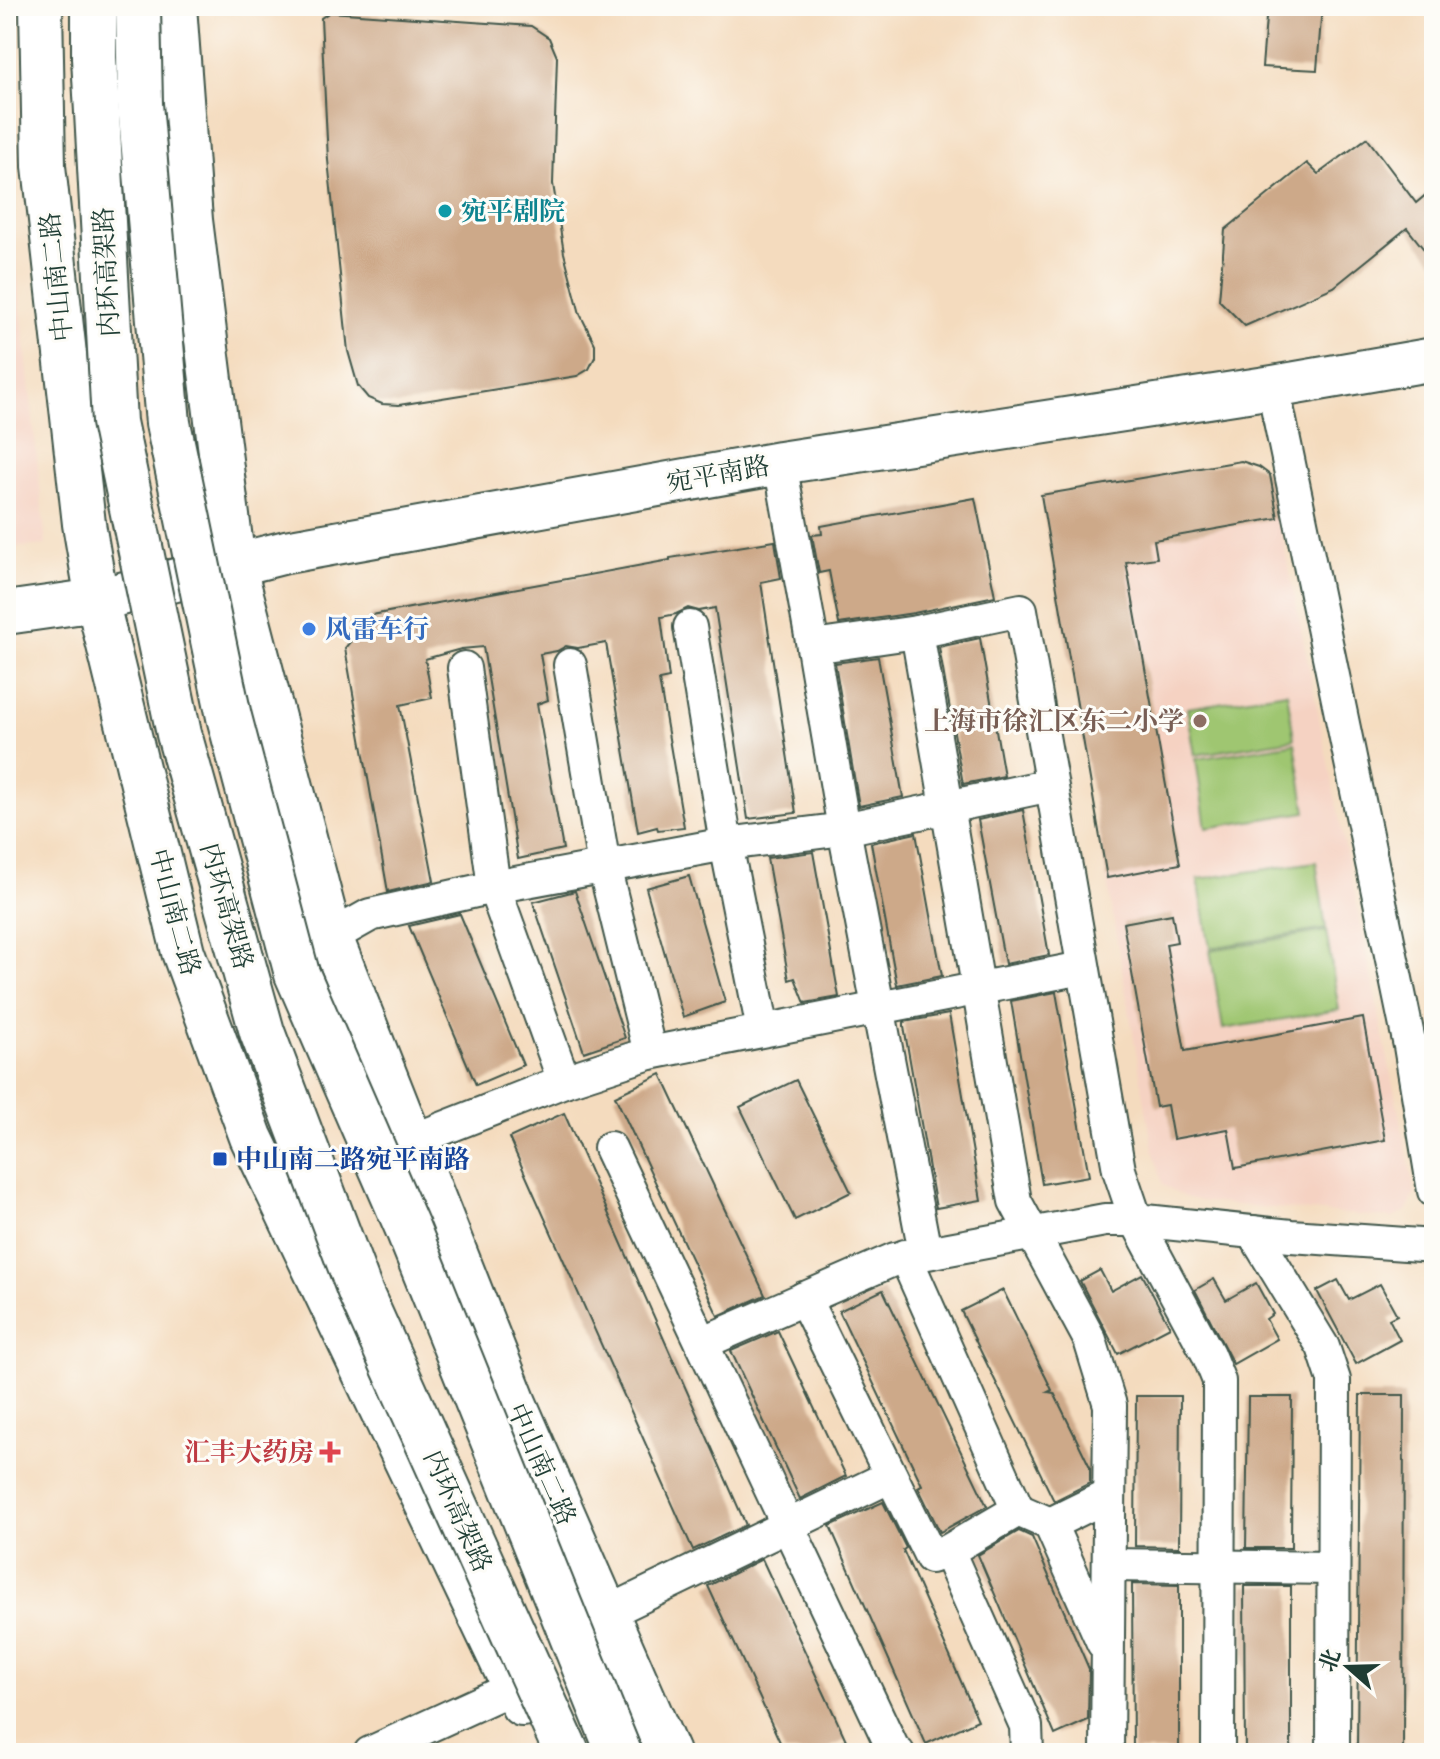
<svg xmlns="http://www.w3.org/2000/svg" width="1440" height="1759" font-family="Cardo,'Noto Serif SC',serif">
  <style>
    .built { fill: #f5d2c2 }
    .garden { fill: #9fc671; stroke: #5f8252; stroke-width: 2 }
    .building { fill: #cda989 }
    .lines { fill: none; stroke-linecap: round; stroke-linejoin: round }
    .minor-casing { stroke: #3f5549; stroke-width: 36 }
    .major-casing { stroke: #3f5549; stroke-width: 46 }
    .minor { stroke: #fff; stroke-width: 32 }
    .major { stroke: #fff; stroke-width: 42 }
    .highway-bridge-casing { stroke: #3f5549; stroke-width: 48; stroke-linecap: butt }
    .highway-bridge { stroke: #fff; stroke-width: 44 }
    .culture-dot { fill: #0f9aa8; stroke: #fdfcf7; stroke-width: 3 }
    .shop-dot { fill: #3f7fe0; stroke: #fdfcf7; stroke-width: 3 }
    .education-dot { fill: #8d6e63; stroke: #fdfcf7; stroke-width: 3 }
    .transit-dot { fill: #1a4fb4; stroke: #fdfcf7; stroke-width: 3 }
    .health-dot { fill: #e0444e; stroke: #fdfcf7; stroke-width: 3 }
    .labels { text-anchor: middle; stroke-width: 6; stroke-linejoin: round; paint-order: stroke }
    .culture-label { font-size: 26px; font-weight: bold; fill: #0d838f; stroke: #fdfcf7; text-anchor: start }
    .street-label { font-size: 26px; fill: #1f3d34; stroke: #fdfcf7 }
    .shop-label { font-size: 26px; font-weight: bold; fill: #366cbe; stroke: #fdfcf7; text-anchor: start }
    .education-label { font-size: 26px; font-weight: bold; fill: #785e54; stroke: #fdfcf7; text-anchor: end }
    .transit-label { font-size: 26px; font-weight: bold; fill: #164399; stroke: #fdfcf7; text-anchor: start }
    .health-label { font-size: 26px; font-weight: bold; fill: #be3a42; stroke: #fdfcf7; text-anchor: end }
  </style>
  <rect width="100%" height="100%" fill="#fdfcf7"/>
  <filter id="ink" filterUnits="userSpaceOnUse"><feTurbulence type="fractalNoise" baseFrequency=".0125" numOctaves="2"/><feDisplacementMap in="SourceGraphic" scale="16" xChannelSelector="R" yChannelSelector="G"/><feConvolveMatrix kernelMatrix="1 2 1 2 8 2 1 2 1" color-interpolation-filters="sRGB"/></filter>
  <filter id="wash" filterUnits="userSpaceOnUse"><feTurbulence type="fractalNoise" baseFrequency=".006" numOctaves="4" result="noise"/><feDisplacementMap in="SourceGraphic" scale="32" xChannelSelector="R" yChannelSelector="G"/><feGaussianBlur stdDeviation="1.8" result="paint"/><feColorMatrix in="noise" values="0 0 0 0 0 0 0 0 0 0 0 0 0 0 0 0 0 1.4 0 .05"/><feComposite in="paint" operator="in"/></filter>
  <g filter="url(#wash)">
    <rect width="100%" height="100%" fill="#f4dbbe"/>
    <!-- built -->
    <g class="built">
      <polygon points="6,161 46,545 6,548"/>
      <polygon points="1241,461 1259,467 1270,475 1415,1193 1407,1211 1393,1218 1214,1203 1187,1198 1163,1185 1153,1150 1041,496"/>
    </g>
    <!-- garden -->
    <g class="garden">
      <polygon points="1287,692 1294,739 1195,755 1187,708"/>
      <polygon points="1295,743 1306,812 1206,828 1196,759"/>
      <polygon points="1316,862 1326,929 1210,948 1198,879"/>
      <polygon points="1326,931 1339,1010 1223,1029 1210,950"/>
    </g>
    <g id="blocks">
      <!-- building -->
      <g class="building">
        <polygon points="1267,6 1322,6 1317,70 1262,67"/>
        <polygon points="330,12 531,26 549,38 557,57 553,184 564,253 580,314 595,344 595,357 589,369 577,376 399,405 382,404 368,398 358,386 348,351 328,160 321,18"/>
        <polygon points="1367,138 1416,203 1434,188 1434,262 1407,228 1334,287 1245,326 1219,300 1225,230 1307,163 1318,174"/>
        <polygon points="1241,461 1259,467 1270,475 1278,518 1154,540 1157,558 1126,562 1180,864 1107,878 1041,495"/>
        <polygon points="975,498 995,596 914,613 839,624 829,571 819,573 812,535 822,534 821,526"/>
        <polygon points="775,541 781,578 761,582 796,813 748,819 715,608 699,611 688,608 676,614 661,617 669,678 659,680 684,827 658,830 657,827 638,832 606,643 578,648 566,646 557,651 540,654 548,700 537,704 563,849 518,859 483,647 461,649 425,659 432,698 400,705 434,881 388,892 345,648 372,615 670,560 670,558"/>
        <polygon points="980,638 1004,776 963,784 939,647"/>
        <polygon points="878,657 903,797 859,806 835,663"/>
        <polygon points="1023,810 1049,955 1005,964 978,820"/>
        <polygon points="916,833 942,976 897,985 871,843"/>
        <polygon points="813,852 839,997 805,1003 795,978 789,980 767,858"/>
        <polygon points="689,876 725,1002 683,1017 646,888"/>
        <polygon points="575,891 625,1038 584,1052 533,902"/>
        <polygon points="460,914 523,1065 476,1085 409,926"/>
        <polygon points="1172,914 1177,942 1166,944 1185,1051 1363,1018 1385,1140 1235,1168 1228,1129 1173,1139 1167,1105 1156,1107 1123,923"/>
        <polygon points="1056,992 1089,1176 1042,1184 1011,1001"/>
        <polygon points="949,1014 981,1200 936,1208 904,1027 904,1022"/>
        <polygon points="661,1074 765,1295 718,1316 615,1096"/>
        <polygon points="796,1080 851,1192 795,1220 740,1107"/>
        <polygon points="564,1113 746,1525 693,1550 509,1138"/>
        <polygon points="1100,1270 1111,1291 1142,1274 1170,1327 1118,1354 1080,1281"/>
        <polygon points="1214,1279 1226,1300 1256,1283 1273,1314 1266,1319 1277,1339 1233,1364 1195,1290"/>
        <polygon points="1338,1280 1349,1300 1380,1284 1397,1315 1389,1319 1400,1340 1356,1364 1317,1291"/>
        <polygon points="883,1290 987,1506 940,1532 918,1487 922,1485 839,1311"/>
        <polygon points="1003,1290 1052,1390 1048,1392 1054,1393 1090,1467 1090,1483 1054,1501 961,1311"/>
        <polygon points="778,1331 846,1476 800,1499 731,1351"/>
        <polygon points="1360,1395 1404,1395 1403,1753 1357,1753"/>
        <polygon points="1136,1396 1180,1396 1179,1547 1135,1546"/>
        <polygon points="1248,1397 1292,1397 1291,1548 1246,1548"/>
        <polygon points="883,1502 906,1548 903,1550 978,1720 926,1744 830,1526"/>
        <polygon points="1019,1531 1032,1537 1089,1669 1088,1720 1055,1735 978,1555"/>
        <polygon points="762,1559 846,1740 818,1753 785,1753 708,1586"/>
        <polygon points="1132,1584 1179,1585 1179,1751 1133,1751"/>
        <polygon points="1244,1586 1291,1586 1291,1753 1245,1753"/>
      </g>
    </g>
  </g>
  <g filter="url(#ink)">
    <use href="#blocks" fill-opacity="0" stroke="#3f5549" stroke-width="2"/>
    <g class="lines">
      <defs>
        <g id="minor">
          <polyline points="1273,387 1410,1046 1434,1191"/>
          <polyline points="780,463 813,647"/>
          <polyline points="690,627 726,844 763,1030"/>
          <polyline points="917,632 1015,1201 1090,1340 1110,1405 1107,1753"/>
          <polyline points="570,665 604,866 650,1053"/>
          <polyline points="464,668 494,887 564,1081"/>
          <polyline points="331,937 370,915 494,887 726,844 844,829 1051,785"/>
          <polyline points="411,1141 564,1081 650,1053 1082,968"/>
          <polyline points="610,1148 894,1751 898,1753"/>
          <polyline points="1253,1232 1323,1347 1334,1380 1333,1753"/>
          <polyline points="925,1252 844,829 813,647 917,632 1021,610 1119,1170 1136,1220 1208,1354 1219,1381 1218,1753"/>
          <polyline points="905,1256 1018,1510 948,1551"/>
          <polyline points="804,1298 931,1557 948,1551 1026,1726 1027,1753"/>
          <polyline points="702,1343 895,1259 1105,1220 1136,1220 1291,1236 1434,1246"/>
          <polyline points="1018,1510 1050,1524 1103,1643"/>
          <polyline points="1050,1524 1109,1495"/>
          <polyline points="1109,1565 1333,1568"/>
          <polyline points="607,1613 891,1476"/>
          <polyline points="370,1753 514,1687"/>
        </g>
        <g id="major">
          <polyline points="41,6 44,166 84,524 97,600 183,952 251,1137 522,1705"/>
          <polyline points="175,6 191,220 234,564 331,937 515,1403 668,1753"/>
          <polyline points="6,613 97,600 286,552 780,463 1273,387 1434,359"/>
        </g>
      </defs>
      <!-- minor casing -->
      <use href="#minor" class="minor-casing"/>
      <!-- major casing -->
      <use href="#major" class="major-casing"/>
      <!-- minor -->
      <use href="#minor" class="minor"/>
      <!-- major -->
      <use href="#major" class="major"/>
      <defs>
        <g id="highway-bridge">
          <polyline points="94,6 94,58 114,422 179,734 262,1032 361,1294 567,1753"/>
          <polyline points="138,6 140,104 168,423 229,717 297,974 407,1227 619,1753"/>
        </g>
      </defs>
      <!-- highway-bridge casing -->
      <use href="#highway-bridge" class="highway-bridge-casing"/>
      <!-- highway-bridge -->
      <use href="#highway-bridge" class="highway-bridge"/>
    </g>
  </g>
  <!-- markers -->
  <circle class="culture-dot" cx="445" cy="211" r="8"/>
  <circle class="shop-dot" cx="309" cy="629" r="8"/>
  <circle class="education-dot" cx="1200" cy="721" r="8"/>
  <rect class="transit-dot" x="212" y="1151" width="16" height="16" rx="4"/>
  <path class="health-dot" d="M326 1440h8v8h8v8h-8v8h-8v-8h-8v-8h8z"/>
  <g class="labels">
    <!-- culture labels -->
    <g class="culture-label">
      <text x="461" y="220">宛平剧院</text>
    </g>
    <!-- street labels -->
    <g class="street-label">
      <text transform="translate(106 272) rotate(-93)" y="9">内环高架路</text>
      <text transform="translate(56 277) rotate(-96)" y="9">中山南二路</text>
      <text transform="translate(718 474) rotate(-10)" y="9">宛平南路</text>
      <text transform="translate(227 906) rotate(74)" y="9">内环高架路</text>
      <text transform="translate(175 912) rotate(75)" y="9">中山南二路</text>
      <text transform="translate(542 1464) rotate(66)" y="9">中山南二路</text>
      <text transform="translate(458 1511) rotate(66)" y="9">内环高架路</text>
    </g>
    <!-- shop labels -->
    <g class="shop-label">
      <text x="325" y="638">风雷车行</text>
    </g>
    <!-- education labels -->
    <g class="education-label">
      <text x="1184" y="730">上海市徐汇区东二小学</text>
    </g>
    <!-- transit labels -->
    <g class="transit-label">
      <text x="236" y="1168">中山南二路宛平南路</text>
    </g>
    <!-- health labels -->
    <g class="health-label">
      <text x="314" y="1461">汇丰大药房</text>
    </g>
  </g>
  <!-- margin -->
  <rect width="1440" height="1759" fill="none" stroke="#fdfcf7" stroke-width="32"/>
  <!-- north arrow -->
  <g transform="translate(1348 1667) rotate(290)" stroke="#fdfcf7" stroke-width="6" paint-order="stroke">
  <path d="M0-6L14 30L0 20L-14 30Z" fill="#1f3d34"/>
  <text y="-12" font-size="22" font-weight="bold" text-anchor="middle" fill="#1f3d34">北</text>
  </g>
</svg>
